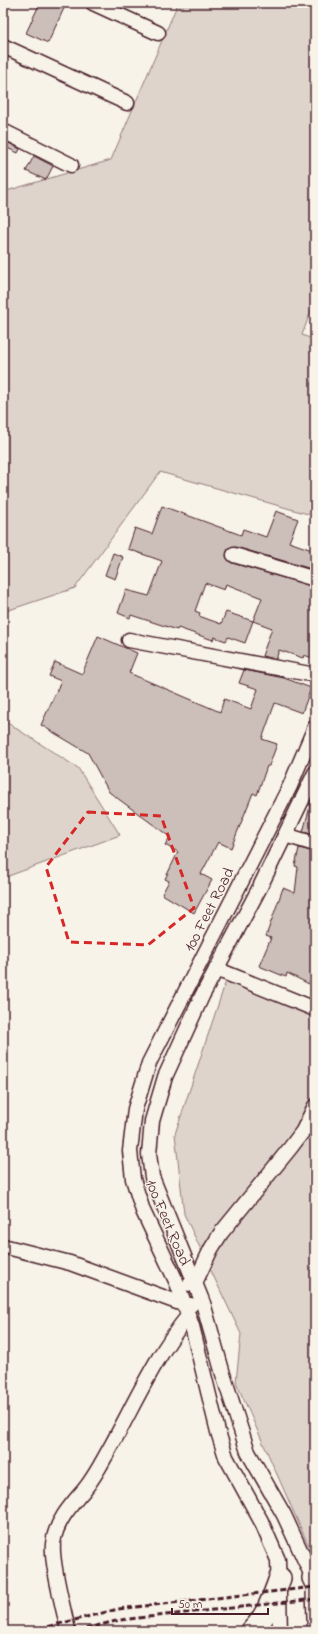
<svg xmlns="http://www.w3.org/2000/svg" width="318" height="1634" font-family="'Indie Flower',sans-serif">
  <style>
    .green { fill: #ded4cc; stroke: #947a7c }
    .building { fill: #ccbfb9; stroke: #4a1f2b; fill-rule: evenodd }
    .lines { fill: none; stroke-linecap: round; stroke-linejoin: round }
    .minor-casing { stroke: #4a1f2b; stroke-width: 17 }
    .highway-casing { stroke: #4a1f2b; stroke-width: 24 }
    .minor { stroke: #f7f3e8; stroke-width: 14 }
    .highway { stroke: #f7f3e8; stroke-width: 21 }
    .rail { stroke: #4a1f2b; stroke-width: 3; stroke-dasharray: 6 3; stroke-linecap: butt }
    .marked { fill: none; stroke: #d62828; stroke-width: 3; stroke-dasharray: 8 5; stroke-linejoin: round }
    .labels { text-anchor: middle; stroke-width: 3; stroke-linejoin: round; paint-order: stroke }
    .street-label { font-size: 16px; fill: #4a1f2b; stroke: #f7f3e8 }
  </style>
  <rect width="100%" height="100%" fill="#f7f3e8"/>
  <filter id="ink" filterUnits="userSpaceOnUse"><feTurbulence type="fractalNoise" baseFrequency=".025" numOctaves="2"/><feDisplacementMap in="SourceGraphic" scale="8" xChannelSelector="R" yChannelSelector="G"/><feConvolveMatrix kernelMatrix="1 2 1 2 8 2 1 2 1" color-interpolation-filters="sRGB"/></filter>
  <g filter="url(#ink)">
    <!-- green -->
    <g class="green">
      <polygon points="178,3 315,3 315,300 302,335 315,340 315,516 160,472 75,588 3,612 3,192 111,160"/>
      <polygon points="3,720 78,768 120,835 3,878"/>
      <polygon points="230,969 315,1012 315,1560 236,1382 241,1334 184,1214 175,1134"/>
    </g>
    <!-- building -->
    <g class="building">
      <polygon points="40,3 57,3 65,6 48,43 26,33"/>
      <polygon points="3,140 20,149 18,153 3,146"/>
      <polygon points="34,156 53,166 46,180 26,171"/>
      <path d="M162,506l79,29 2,-6 23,8 10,-26 22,8 -9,23 26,9v19l-79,-23 -8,2 -2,8 6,6 83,24v72l-11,-4 -1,3 -24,-8 -3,9 -14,-3 10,-28 -19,-7 -8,22 -17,-6 -2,4 -12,-4 -1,3 -35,-12 -1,2 -46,-15 -1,3 -12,-5 8,-23 23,6 13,-35 -34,-12 7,-21 17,6zM205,583l19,7 2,-6 36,14 -9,23 -27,-9 -5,12 -22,-8 1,-3 -5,-2z"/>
      <polygon points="113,553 123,557 115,579 105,575"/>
      <polygon points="98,636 137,653 129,673 220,712 224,699 251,709 258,689 239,683 244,670 284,678 311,688 302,713 275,703 262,739 277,744 269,766 267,766 257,795 253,793 231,848 218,842 201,874 212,880 194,913 162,894 169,881 165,879 178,852 165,845 170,837 109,792 88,753 41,725 61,681 49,676 55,662 82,674"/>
      <polygon points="312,799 315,800 315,835 303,832"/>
      <polygon points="299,848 315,852 313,896 315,897 315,971 309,984 287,973 286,977 259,966 271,938 266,936 283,888 295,893 298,867 295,866"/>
    </g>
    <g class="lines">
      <defs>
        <g id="minor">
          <polyline points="93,3 158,33"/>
          <polyline points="3,46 127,103"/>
          <polyline points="3,131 71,165"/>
          <polyline points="234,555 315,579"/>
          <polyline points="129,640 315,675"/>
          <polyline points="285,835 315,844"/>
          <polyline points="216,969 315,1009"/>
          <polyline points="3,1246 70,1263 185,1305 191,1305"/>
          <polyline points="190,1284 195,1283 211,1249 221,1233 291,1147 303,1131 315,1106"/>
          <path d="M68,1631c-4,-22 -17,-67 -15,-87 2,-21 17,-38 31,-54 8,-10 15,-22 21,-33 28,-49 48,-98 83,-141"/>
          <polyline points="280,1631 278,1560 261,1521 226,1457 218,1432 192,1326 177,1283 143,1211 133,1179 130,1151 135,1109 149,1063 290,786 315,727"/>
          <polyline points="315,1631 313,1578 284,1515 248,1452 223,1374 203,1303 152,1177 149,1154 152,1121 165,1077 202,996 260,887 315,773"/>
        </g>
        <g id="highway">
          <polyline points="313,1578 315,1582"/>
          <path d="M252,1631c15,-15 21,-34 28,-53"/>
        </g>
      </defs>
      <!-- minor casing -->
      <use href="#minor" class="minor-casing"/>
      <!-- highway casing -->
      <use href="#highway" class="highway-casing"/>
      <!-- minor -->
      <use href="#minor" class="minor"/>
      <!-- highway -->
      <use href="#highway" class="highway"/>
      <!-- rail -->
      <g class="rail">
        <polyline points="31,1631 118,1609 315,1587"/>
        <polyline points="77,1631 120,1620 315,1599"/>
      </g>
    </g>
  </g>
  <!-- marked area -->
  <path class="marked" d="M88,812l73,4 33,92 -46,37 -79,-3 -23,-75z"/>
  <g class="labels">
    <!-- street labels -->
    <g class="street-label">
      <text transform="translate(208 909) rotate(-63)" y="6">100 Feet Road</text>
      <text transform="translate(169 1222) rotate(67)" y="6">100 Feet Road</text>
    </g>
  </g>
  <!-- margin -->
  <rect width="318" height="1634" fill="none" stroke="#f7f3e8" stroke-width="16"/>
  <rect x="8" y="8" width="302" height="1618" fill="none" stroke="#4a1f2b" stroke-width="1.5" filter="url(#ink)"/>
  <!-- scale -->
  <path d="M172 1608v6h96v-6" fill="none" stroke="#4a1f2b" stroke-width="2"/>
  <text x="178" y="1608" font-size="12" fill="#4a1f2b" stroke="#f7f3e8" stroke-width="3" paint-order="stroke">50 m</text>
</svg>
